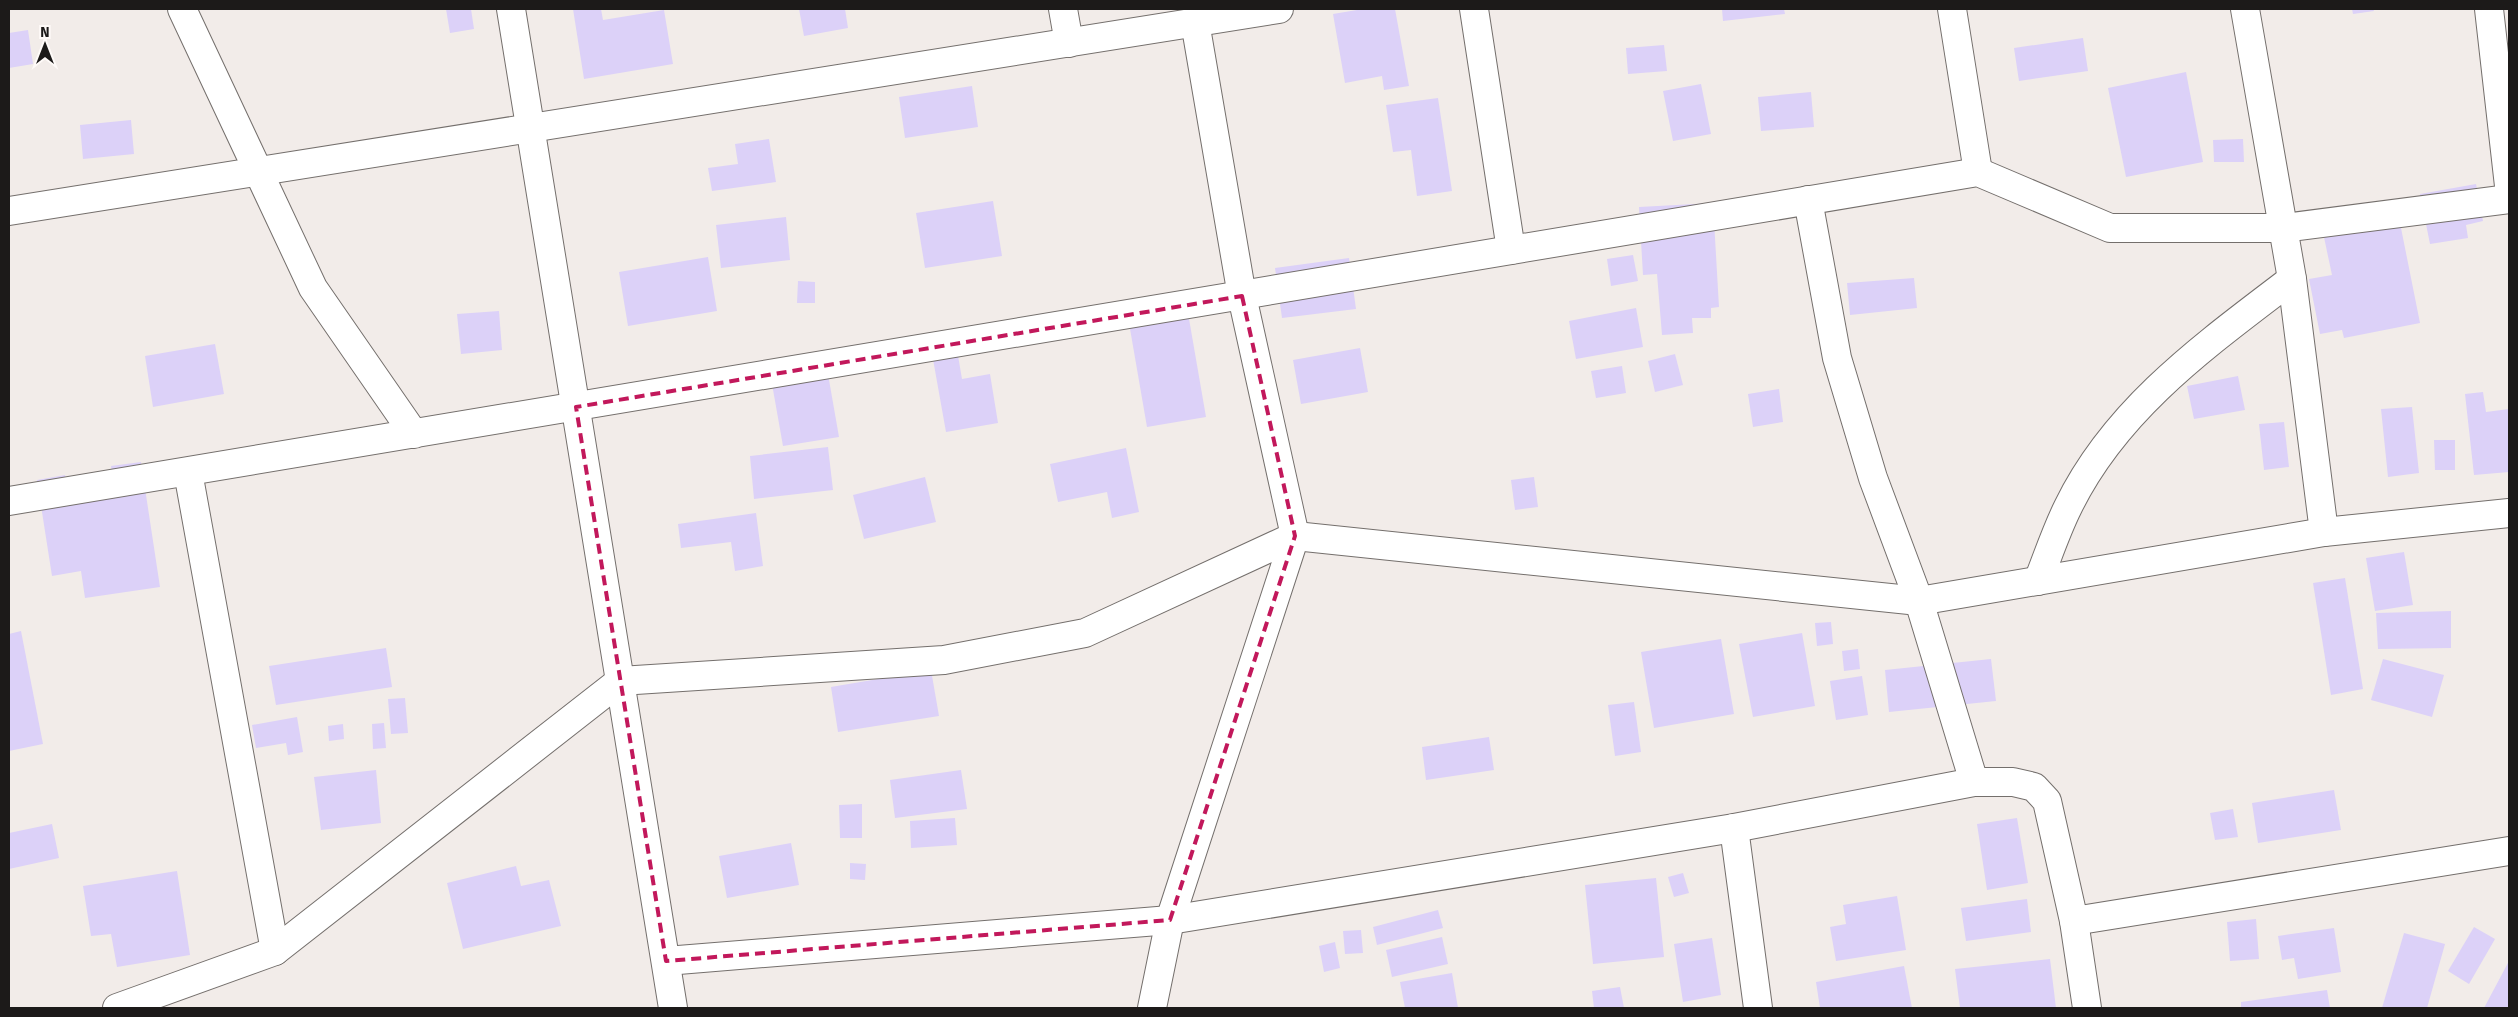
<svg xmlns="http://www.w3.org/2000/svg" width="2518" height="1017" font-family="'Fira Sans',sans-serif">
  <style>
    .building { fill: #dcd1f8 }
    .lines { fill: none; stroke-linecap: round; stroke-linejoin: round }
    .street-casing { stroke: #746f6c; stroke-width: 30 }
    .street { stroke: #fff; stroke-width: 28 }
    .marked { fill: none; stroke: #c2185b; stroke-width: 4; stroke-dasharray: 10 6; stroke-linejoin: round }
  </style>
  <rect width="100%" height="100%" fill="#f2ece9"/>
  <!-- building -->
  <g class="building">
    <polygon points="446,9 471,9 474,29 450,33"/>
    <polygon points="573,9 601,9 603,20 664,10 673,64 584,79"/>
    <polygon points="799,9 845,9 848,28 804,36"/>
    <polygon points="1363,9 1395,9 1409,86 1384,90 1382,76 1345,83 1333,14"/>
    <polygon points="1722,9 1784,9 1785,14 1723,21"/>
    <polygon points="2352,9 2373,9 2374,11 2353,14"/>
    <polygon points="28,30 33,64 9,68 9,33"/>
    <polygon points="2083,38 2088,71 2019,81 2014,48"/>
    <polygon points="1664,45 1667,71 1628,74 1626,48"/>
    <polygon points="2186,72 2203,162 2126,177 2108,88"/>
    <polygon points="1701,84 1711,134 1673,141 1663,91"/>
    <polygon points="972,86 978,127 905,138 899,97"/>
    <polygon points="1811,92 1814,127 1761,131 1758,97"/>
    <polygon points="1438,98 1452,191 1417,196 1411,150 1393,152 1386,105"/>
    <polygon points="131,120 134,154 83,159 80,125"/>
    <polygon points="769,139 776,182 712,191 708,168 738,164 735,144"/>
    <polygon points="2243,139 2244,162 2214,162 2213,140"/>
    <polygon points="2476,184 2483,221 2466,225 2468,238 2430,244 2420,194"/>
    <polygon points="993,201 1002,256 925,268 916,213"/>
    <polygon points="1713,203 1719,307 1711,308 1711,318 1692,318 1693,333 1662,335 1657,274 1643,275 1639,207"/>
    <polygon points="2397,208 2420,323 2344,338 2342,330 2320,334 2309,279 2332,275 2321,223"/>
    <polygon points="786,217 790,260 721,268 716,225"/>
    <polygon points="1633,255 1638,281 1611,286 1607,259"/>
    <polygon points="708,257 717,311 628,326 619,272"/>
    <polygon points="1349,258 1356,309 1282,318 1275,268"/>
    <polygon points="1914,278 1917,308 1850,315 1847,283"/>
    <polygon points="798,281 815,282 815,303 797,303"/>
    <polygon points="1636,308 1643,347 1576,359 1569,321"/>
    <polygon points="499,311 502,350 461,354 457,314"/>
    <polygon points="1188,313 1206,417 1147,427 1129,323"/>
    <polygon points="215,344 224,394 153,407 145,356"/>
    <polygon points="956,344 962,379 990,374 998,423 946,432 931,348"/>
    <polygon points="1360,348 1368,392 1301,404 1293,360"/>
    <polygon points="1675,354 1683,385 1655,392 1648,361"/>
    <polygon points="825,357 839,437 783,446 769,367"/>
    <polygon points="1622,366 1626,393 1596,398 1591,371"/>
    <polygon points="2238,376 2245,410 2194,419 2187,386"/>
    <polygon points="1779,389 1783,422 1753,427 1748,394"/>
    <polygon points="2483,392 2486,412 2509,409 2509,472 2474,475 2465,394"/>
    <polygon points="2412,407 2419,473 2388,477 2381,409"/>
    <polygon points="2284,422 2289,467 2264,470 2259,424"/>
    <polygon points="2434,440 2455,440 2455,470 2435,470"/>
    <polygon points="828,447 833,490 754,499 750,456"/>
    <polygon points="1126,448 1139,512 1112,518 1107,492 1058,502 1050,464"/>
    <polygon points="141,462 160,587 85,598 81,571 52,576 37,480 65,475 69,503 115,496 111,466"/>
    <polygon points="925,477 936,522 864,539 853,495"/>
    <polygon points="1534,477 1538,507 1515,510 1511,480"/>
    <polygon points="756,513 763,566 735,571 731,542 681,548 678,524"/>
    <polygon points="2404,552 2413,605 2375,611 2366,558"/>
    <polygon points="2345,578 2363,689 2331,695 2313,583"/>
    <polygon points="2451,611 2451,648 2378,649 2376,613"/>
    <polygon points="1831,622 1833,644 1817,646 1815,623"/>
    <polygon points="21,631 43,744 9,751 9,634"/>
    <polygon points="1802,633 1815,706 1753,717 1739,644"/>
    <polygon points="1721,639 1734,714 1654,728 1641,652"/>
    <polygon points="386,648 392,687 276,705 269,666"/>
    <polygon points="1858,649 1860,669 1844,671 1842,651"/>
    <polygon points="1991,659 1996,701 1889,712 1885,670"/>
    <polygon points="2383,659 2444,675 2432,717 2371,700"/>
    <polygon points="931,670 939,716 838,732 831,687"/>
    <polygon points="1862,676 1868,715 1836,720 1830,681"/>
    <polygon points="405,698 408,733 391,734 388,699"/>
    <polygon points="1634,702 1641,752 1615,756 1608,705"/>
    <polygon points="297,717 303,752 288,755 286,743 256,748 252,725"/>
    <polygon points="384,723 386,748 373,749 372,724"/>
    <polygon points="343,724 344,739 329,741 328,726"/>
    <polygon points="1489,737 1494,770 1426,780 1422,747"/>
    <polygon points="376,770 381,823 321,830 314,777"/>
    <polygon points="961,770 967,809 895,818 890,780"/>
    <polygon points="2334,790 2341,830 2258,843 2252,803"/>
    <polygon points="862,804 862,838 840,838 839,805"/>
    <polygon points="2233,809 2238,837 2215,840 2210,813"/>
    <polygon points="955,818 957,845 911,848 910,821"/>
    <polygon points="2017,818 2028,883 1987,890 1977,824"/>
    <polygon points="52,824 59,858 9,869 9,833"/>
    <polygon points="791,843 799,885 727,898 719,856"/>
    <polygon points="850,863 866,864 865,880 850,879"/>
    <polygon points="516,866 521,886 549,880 561,926 463,949 447,883"/>
    <polygon points="177,871 190,955 117,967 111,934 91,936 83,886"/>
    <polygon points="1683,873 1689,893 1674,897 1668,877"/>
    <polygon points="1656,878 1664,957 1593,964 1585,885"/>
    <polygon points="1897,896 1906,950 1836,961 1830,927 1846,924 1843,905"/>
    <polygon points="2027,899 2031,932 1966,941 1961,908"/>
    <polygon points="1438,910 1443,928 1377,945 1373,927"/>
    <polygon points="2256,919 2259,959 2230,961 2227,922"/>
    <polygon points="2474,927 2495,939 2469,984 2448,971"/>
    <polygon points="2334,928 2341,972 2298,979 2294,958 2282,960 2278,936"/>
    <polygon points="1361,930 1363,953 1345,954 1343,931"/>
    <polygon points="2404,933 2445,944 2427,1008 2382,1008"/>
    <polygon points="1442,937 1448,964 1392,977 1386,950"/>
    <polygon points="1712,938 1721,995 1683,1002 1674,944"/>
    <polygon points="1335,942 1340,968 1324,972 1319,946"/>
    <polygon points="2050,959 2056,1008 1960,1008 1955,969"/>
    <polygon points="2509,961 2509,1008 2484,1008"/>
    <polygon points="1904,966 1912,1008 1820,1008 1816,982"/>
    <polygon points="1452,973 1458,1008 1405,1008 1400,982"/>
    <polygon points="1620,987 1624,1008 1594,1008 1592,991"/>
    <polygon points="2327,990 2330,1008 2241,1008 2241,1002"/>
  </g>
  <g class="lines">
    <defs>
      <g id="street">
        <polyline points="182,9 313,288 414,434"/>
        <polyline points="511,9 673,1008"/>
        <polyline points="1063,9 1069,43"/>
        <polyline points="1474,9 1511,250"/>
        <polyline points="1952,9 1978,172"/>
        <polyline points="2245,9 2292,279 2324,532"/>
        <polyline points="2489,9 2509,186"/>
        <polyline points="1808,200 1837,358 1873,478 1919,601 1974,782"/>
        <polyline points="9,211 1279,9"/>
        <polyline points="188,472 275,951"/>
        <polyline points="9,501 1978,172 2110,228 2284,228 2509,199"/>
        <path d="M2038,581c10,-25 18,-50 30,-74 48,-99 139,-163 224,-228"/>
        <polyline points="1734,828 1758,1008"/>
        <polyline points="2074,921 2087,1008"/>
        <polyline points="666,961 1170,920 1734,828 1974,782 2013,782 2034,787 2047,801 2074,921 2509,851"/>
        <polyline points="117,1008 275,951 620,681 944,660 1085,633 1295,536 1919,601 2324,532 2509,513"/>
        <polyline points="1152,1008 1170,920 1295,536 1242,296 1195,22"/>
      </g>
    </defs>
    <!-- street casing -->
    <use href="#street" class="street-casing"/>
    <!-- street -->
    <use href="#street" class="street"/>
  </g>
  <!-- marked area -->
  <path class="marked" d="M1242,296l53,240 -125,384 -504,41 -90,-554z"/>
  <!-- border -->
  <rect width="2518" height="1017" fill="none" stroke="#1c1a19" stroke-width="20"/>
  <!-- north arrow -->
  <g transform="translate(45 45)" stroke="#fefaf8" stroke-width="4" paint-order="stroke">
  <path d="M0-4L9 19L0 12L-9 19Z" fill="#1c1a19"/>
  <text y="-8" font-size="14" font-weight="bold" text-anchor="middle" fill="#1c1a19">N</text>
  </g>
</svg>
